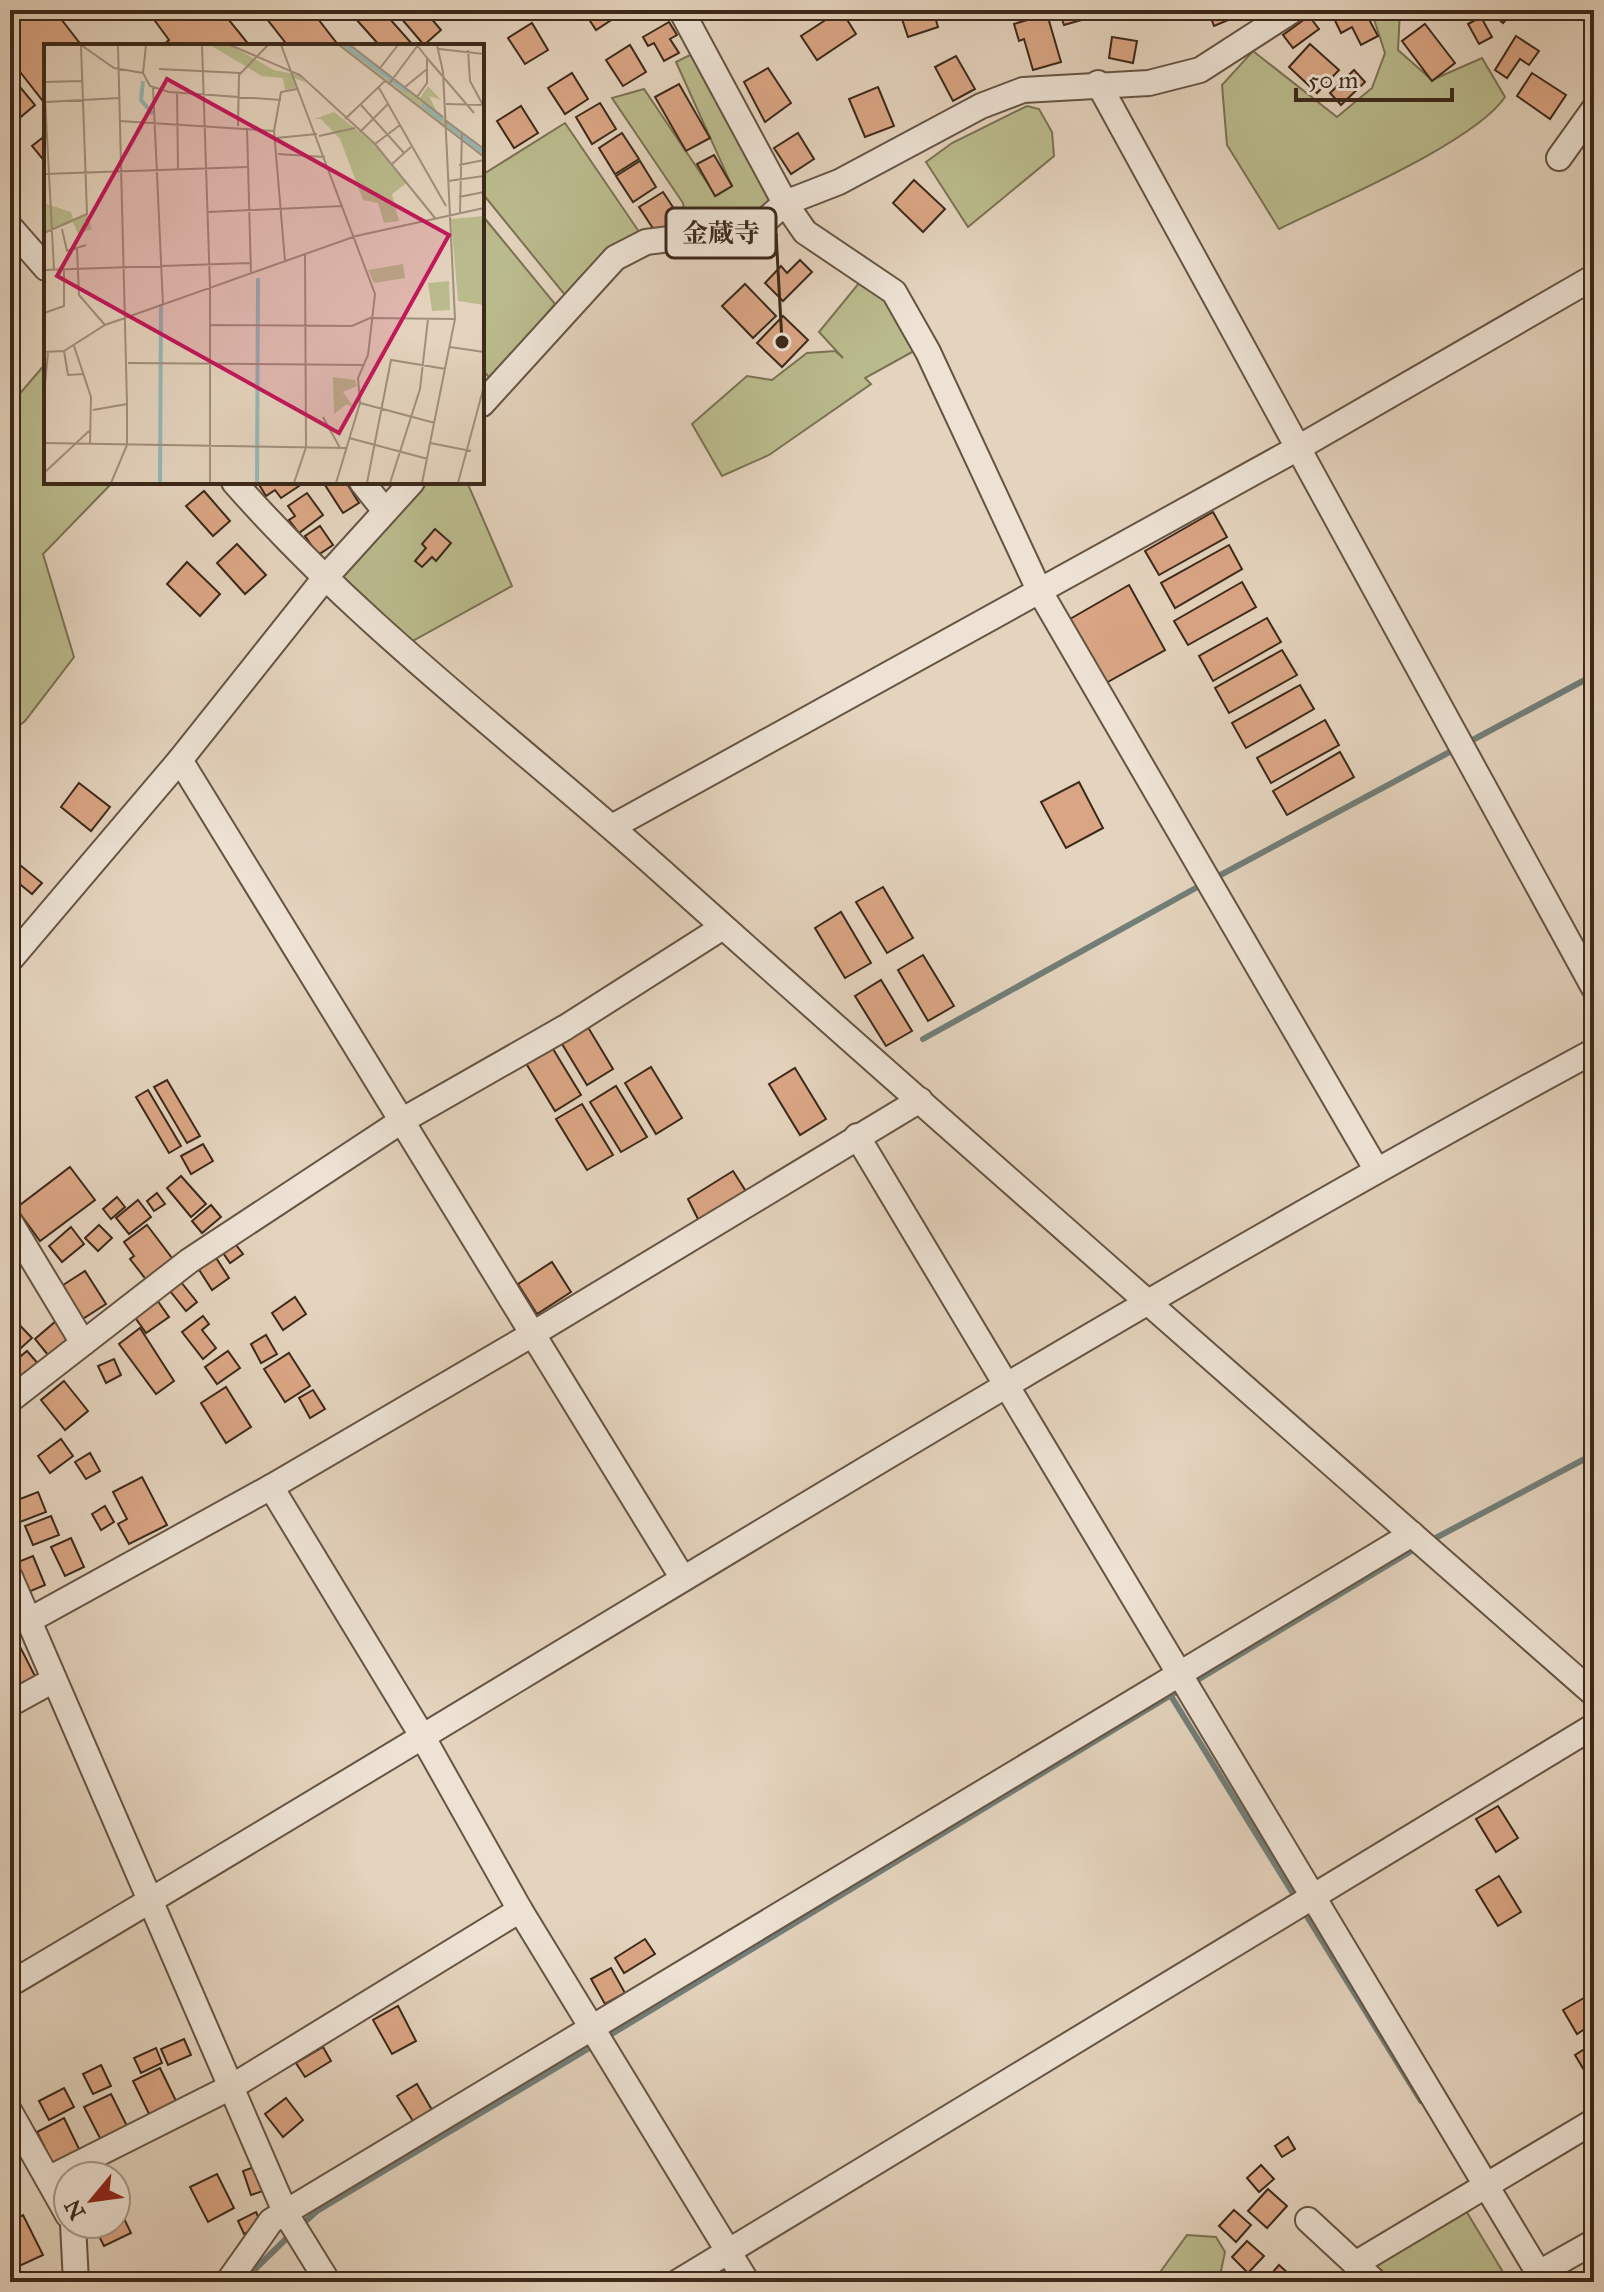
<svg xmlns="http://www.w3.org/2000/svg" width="1604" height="2292" font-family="'IM FELL Great Primer','Noto Serif JP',serif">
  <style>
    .green { fill: #babb8d; stroke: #7b7254; stroke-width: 2 }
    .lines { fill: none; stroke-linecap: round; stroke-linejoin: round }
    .stream { stroke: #727e78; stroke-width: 6 }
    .building { fill: #daa584; stroke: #3c291a; stroke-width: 2 }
    .minor-casing { stroke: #665443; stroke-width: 28 }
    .minor { stroke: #ede2d4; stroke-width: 24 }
    .inset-river { fill: none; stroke: #96b7b6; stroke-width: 4 }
    .inset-road { fill: none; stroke: #a18f7c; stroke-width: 2 }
    .view { fill: #c2185b; fill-opacity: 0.15; stroke: #c2185b; stroke-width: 4 }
    .inset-edge { fill: none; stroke: #3c291a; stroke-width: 4 }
    .leader { fill: none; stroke: #3c291a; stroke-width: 3 }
    .callout-dot { fill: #3c291a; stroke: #ede2d4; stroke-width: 3 }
    .callout { fill: #ede2d4; stroke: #3c291a; stroke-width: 3 }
    .callout-label { font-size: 26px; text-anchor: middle; font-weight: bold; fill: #3c291a }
  </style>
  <rect width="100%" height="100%" fill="#e4d3bd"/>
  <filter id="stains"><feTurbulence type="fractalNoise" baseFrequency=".0025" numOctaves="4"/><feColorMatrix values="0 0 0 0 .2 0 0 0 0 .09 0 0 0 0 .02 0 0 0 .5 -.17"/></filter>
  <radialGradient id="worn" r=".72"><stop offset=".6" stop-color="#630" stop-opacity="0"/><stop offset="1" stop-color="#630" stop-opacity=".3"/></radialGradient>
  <!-- green -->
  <g class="green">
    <path d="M1371,10h29l-2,40 34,30 50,-22 23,39c-31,46 -172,105 -226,132l-52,-84 -5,-60 31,-34 84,66 35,-29 13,-35z"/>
    <polygon points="692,54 777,201 757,228 688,236 683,203 612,98 644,89 716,196 732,186 676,62"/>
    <polygon points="1027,106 1039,109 1052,132 1054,156 968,227 926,162 952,143"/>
    <polygon points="565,123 646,242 574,302 565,295 482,193 482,175"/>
    <polygon points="482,215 555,304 492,381 482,369"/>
    <polygon points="864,277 894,292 923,346 865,378 871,384 769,455 722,476 692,424 747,376 772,380 807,353 835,351 843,358 819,332"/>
    <polygon points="46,363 46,482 113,482 43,554 74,657 25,721 10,733 10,405"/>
    <polygon points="412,482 467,482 512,586 400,648 324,579"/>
    <polygon points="1460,2201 1509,2282 1393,2282 1365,2258"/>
    <polygon points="1187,2235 1216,2237 1225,2252 1221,2271 1233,2282 1153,2282"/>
  </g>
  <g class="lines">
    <!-- stream -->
    <g class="stream">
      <polyline points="1467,743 1594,675"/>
      <polyline points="1213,879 1457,748"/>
      <polyline points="923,1039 1203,884"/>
      <polyline points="1428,1542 1594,1454"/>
      <polyline points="1191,1684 1418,1547"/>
      <polyline points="1171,1696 1297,1900"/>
      <polyline points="1303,1910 1421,2101"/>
      <polyline points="605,2038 1181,1689"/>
      <polyline points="299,2227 317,2211 596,2044"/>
      <polyline points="242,2282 291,2234"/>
    </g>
  </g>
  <!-- building -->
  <g class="building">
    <polygon points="16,10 54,10 82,46 46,46 46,105 10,59 10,14"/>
    <polygon points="147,10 221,10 250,46 162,46 169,40"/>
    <polygon points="260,10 311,10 339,46 288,46"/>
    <polygon points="364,10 382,10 413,45 380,46 355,18"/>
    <polygon points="394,10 424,10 441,30 424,45"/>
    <polygon points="583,10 616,10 619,15 596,30"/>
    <polygon points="841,10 856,34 817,60 801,36"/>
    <polygon points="899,10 933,10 938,27 908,37"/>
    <polygon points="1017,10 1039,10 1020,18"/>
    <polygon points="1059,10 1082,10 1085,19 1064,25"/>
    <polygon points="1208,10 1235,10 1238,16 1214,26"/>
    <polygon points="1330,10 1346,10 1350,17 1364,10 1378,36 1361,45 1352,27 1341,33"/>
    <polygon points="1488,10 1515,10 1503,23"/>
    <polygon points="1047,14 1061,62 1033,70 1024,39 1019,41 1014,24"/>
    <polygon points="1309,16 1319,29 1293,48 1283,35"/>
    <polygon points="1481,17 1492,37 1479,44 1468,24"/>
    <polygon points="669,22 677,35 670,39 679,53 664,61 654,43 648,46 643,37"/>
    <polygon points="532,23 548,50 525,64 508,38"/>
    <polygon points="1425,24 1455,63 1432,81 1402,41"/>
    <polygon points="1516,36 1539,51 1529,65 1520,59 1507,78 1495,70"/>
    <polygon points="1112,37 1137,41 1133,63 1109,58"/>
    <polygon points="1310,44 1339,70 1317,93 1289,67"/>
    <polygon points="630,45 646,72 623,86 606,60"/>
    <polygon points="956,56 975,89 953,101 935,67"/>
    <polygon points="768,68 791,103 765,122 744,82"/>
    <polygon points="1354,70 1365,82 1341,105 1330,93"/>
    <polygon points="572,73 588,99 565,114 548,88"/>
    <polygon points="1532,73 1566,95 1550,119 1517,96"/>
    <polygon points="10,75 35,105 10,126"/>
    <polygon points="679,84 710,138 686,151 655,97"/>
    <polygon points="878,87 894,126 865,137 849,99"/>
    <polygon points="600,103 616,129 592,144 576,117"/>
    <polygon points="521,106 538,133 514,148 497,121"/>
    <polygon points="622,133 639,159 615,174 599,148"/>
    <polygon points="798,133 814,159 791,174 774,148"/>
    <polygon points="46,135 46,163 32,146"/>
    <polygon points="714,155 732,186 715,196 697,164"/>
    <polygon points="640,161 656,187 633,202 616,176"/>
    <polygon points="914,180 945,209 923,232 893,203"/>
    <polygon points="663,192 680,218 656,233 639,207"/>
    <polygon points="800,260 812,272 783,301 765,283 781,266 787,273"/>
    <polygon points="745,284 776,316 753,338 722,306"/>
    <polygon points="783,316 808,340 782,367 757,343"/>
    <polygon points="296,482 299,486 281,498 275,490 266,496 258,483"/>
    <polygon points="330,482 346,482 359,503 343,513 325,485"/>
    <polygon points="204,491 230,521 213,536 186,506"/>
    <polygon points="307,493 323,515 299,533 289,520 295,516 288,506"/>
    <polygon points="1213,512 1227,537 1159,575 1145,551"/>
    <polygon points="320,526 333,545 318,555 305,536"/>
    <polygon points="435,529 451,543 436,561 432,557 422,567 415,561 426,548 422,544"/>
    <polygon points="237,544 266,575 245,594 217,563"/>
    <polygon points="1229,545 1242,569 1175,608 1161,583"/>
    <polygon points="187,562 220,594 200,616 167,584"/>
    <polygon points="1242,582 1256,607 1188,645 1174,621"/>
    <polygon points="1129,585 1165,650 1106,683 1070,619"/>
    <polygon points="1267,618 1281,642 1213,681 1199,656"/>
    <polygon points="1282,650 1297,675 1229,713 1215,688"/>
    <polygon points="1300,685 1314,709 1246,748 1232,723"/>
    <polygon points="1325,720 1339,745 1271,783 1257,758"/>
    <polygon points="1340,752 1354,777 1287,815 1273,791"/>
    <polygon points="1079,782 1103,828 1066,848 1041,802"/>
    <polygon points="79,783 110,807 91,831 61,807"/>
    <polygon points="20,865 42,883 32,894 10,876"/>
    <polygon points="883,887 913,938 887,953 856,902"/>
    <polygon points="841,912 871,963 845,978 815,928"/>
    <polygon points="923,955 954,1006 928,1021 898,970"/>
    <polygon points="881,980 912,1031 886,1046 855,996"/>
    <polygon points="583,1019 613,1069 587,1085 556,1034"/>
    <polygon points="550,1044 581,1095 555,1111 524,1060"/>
    <polygon points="651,1067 682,1118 656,1134 625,1083"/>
    <polygon points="795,1068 826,1119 800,1135 769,1084"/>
    <polygon points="167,1080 200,1136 187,1143 154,1087"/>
    <polygon points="616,1086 647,1137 621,1152 590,1102"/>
    <polygon points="148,1090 181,1146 169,1153 136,1097"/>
    <polygon points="582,1104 613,1155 587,1170 556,1119"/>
    <polygon points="203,1144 213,1161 191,1174 181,1156"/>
    <polygon points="70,1167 95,1200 40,1241 16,1208"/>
    <polygon points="733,1171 747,1193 700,1223 688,1199"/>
    <polygon points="181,1176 206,1204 191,1217 167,1188"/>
    <polygon points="157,1193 165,1204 154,1211 147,1201"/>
    <polygon points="117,1197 125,1207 111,1219 103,1209"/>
    <polygon points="138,1200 151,1217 129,1234 116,1218"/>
    <polygon points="211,1205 221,1217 202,1233 192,1221"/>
    <polygon points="99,1225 112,1238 98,1251 85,1238"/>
    <polygon points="147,1225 175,1262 148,1282 130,1259 134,1256 124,1242"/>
    <polygon points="71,1227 84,1244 62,1262 49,1246"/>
    <polygon points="233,1241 243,1254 230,1263 221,1250"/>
    <polygon points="213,1253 229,1278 212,1290 196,1265"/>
    <polygon points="552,1262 571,1292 537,1314 518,1284"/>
    <polygon points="85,1271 106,1304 81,1320 60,1287"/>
    <polygon points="177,1277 197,1302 186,1311 166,1286"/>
    <polygon points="295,1297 306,1314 283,1330 272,1313"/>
    <polygon points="157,1300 169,1317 146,1333 134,1316"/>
    <polygon points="10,1315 32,1338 10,1358"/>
    <polygon points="203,1316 209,1324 202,1330 216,1348 203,1359 182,1332"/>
    <polygon points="56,1321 70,1337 48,1355 35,1339"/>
    <polygon points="140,1328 174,1381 156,1394 119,1344"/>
    <polygon points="266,1335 277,1354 261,1363 251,1344"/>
    <polygon points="27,1351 41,1367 19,1385 10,1374 10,1365"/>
    <polygon points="228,1351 240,1368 217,1384 205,1367"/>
    <polygon points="289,1353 310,1386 285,1402 264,1369"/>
    <polygon points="114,1359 121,1375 106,1383 98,1366"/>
    <polygon points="64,1381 88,1411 65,1430 41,1400"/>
    <polygon points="226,1387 251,1427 226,1443 201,1403"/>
    <polygon points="313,1390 325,1409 310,1418 299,1398"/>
    <polygon points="61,1439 73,1456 50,1473 38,1456"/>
    <polygon points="90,1453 100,1471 86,1479 75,1462"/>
    <polygon points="142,1477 167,1525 129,1544 118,1524 127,1519 113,1492"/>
    <polygon points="38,1492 46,1512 20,1522 12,1502"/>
    <polygon points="105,1506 114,1522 101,1530 92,1514"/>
    <polygon points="51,1516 59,1535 33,1545 25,1526"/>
    <polygon points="71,1538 84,1567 65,1576 51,1547"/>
    <polygon points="33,1556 45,1585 26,1593 13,1564"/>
    <polygon points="17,1641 35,1676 10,1690 10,1644"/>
    <polygon points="1498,1806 1518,1838 1496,1852 1476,1819"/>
    <polygon points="1499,1876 1521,1912 1498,1926 1476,1890"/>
    <polygon points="645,1939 655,1954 624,1973 615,1958"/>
    <polygon points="611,1968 625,1993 605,2004 591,1979"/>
    <polygon points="1589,1995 1594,2004 1594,2023 1577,2034 1563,2010"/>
    <polygon points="398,2006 416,2041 392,2054 373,2020"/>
    <polygon points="184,2039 191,2055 168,2065 161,2049"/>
    <polygon points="1594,2043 1594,2077 1590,2080 1575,2055"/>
    <polygon points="323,2047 331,2061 305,2077 296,2063"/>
    <polygon points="156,2048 162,2063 141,2073 134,2058"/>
    <polygon points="101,2065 111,2086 93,2094 83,2074"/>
    <polygon points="160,2068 177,2103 150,2116 133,2081"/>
    <polygon points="417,2084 432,2110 413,2121 397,2096"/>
    <polygon points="64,2088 74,2107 49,2120 39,2101"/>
    <polygon points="111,2094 128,2128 102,2142 84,2107"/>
    <polygon points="286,2098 303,2120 283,2137 265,2114"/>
    <polygon points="64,2118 81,2153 54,2166 37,2132"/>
    <polygon points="1288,2137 1295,2149 1282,2157 1275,2146"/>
    <polygon points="1261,2165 1274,2179 1259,2192 1247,2178"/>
    <polygon points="254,2167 263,2191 251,2195 243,2171"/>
    <polygon points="217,2174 234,2208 208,2222 190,2187"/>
    <polygon points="1268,2189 1287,2206 1267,2228 1248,2211"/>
    <polygon points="116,2202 131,2233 104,2246 93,2224 116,2224"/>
    <polygon points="1234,2210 1251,2225 1236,2242 1219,2226"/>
    <polygon points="256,2212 262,2225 244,2234 238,2221"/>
    <polygon points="23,2215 43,2255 15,2268 10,2258 10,2222"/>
    <polygon points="1247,2241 1264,2256 1248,2273 1232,2257"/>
    <polygon points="1279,2265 1298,2282 1264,2282"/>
  </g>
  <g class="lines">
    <defs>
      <g id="minor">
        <polyline points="681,10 785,203 805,232 894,292 928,352 1039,590 1376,1169"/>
        <polyline points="1098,83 1594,988"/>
        <polyline points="1559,158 1594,109"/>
        <polyline points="10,227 46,268"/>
        <polyline points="482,404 615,258 646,242 757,228 785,203 839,182 981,106 1023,90 1149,83 1200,70 1293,10"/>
        <path d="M234,482c127,145 283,260 426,388 309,277 622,550 934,824"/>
        <polyline points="362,482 385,511"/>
        <polyline points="180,760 682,1577"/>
        <polyline points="612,827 1298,448 1594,277"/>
        <polyline points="10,960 180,760 324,579 412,482"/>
        <polyline points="857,1136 1544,2282"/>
        <polyline points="10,1222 83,1343"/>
        <polyline points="10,1400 189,1261 403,1120 566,1027 723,927"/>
        <polyline points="271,1487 421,1734 520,1910 747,2282"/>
        <polyline points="10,1577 286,2214 328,2282"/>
        <polyline points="28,1621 271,1487 526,1338 920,1100"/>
        <polyline points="10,1704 52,1681"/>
        <path d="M10,1984c528,-312 1044,-641 1584,-933"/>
        <polyline points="10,2112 68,2215"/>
        <polyline points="48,2179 233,2086 520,1910"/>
        <polyline points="1308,2220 1375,2282"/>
        <polyline points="73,2224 76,2282"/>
        <polyline points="1355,2264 1594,2121"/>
        <polyline points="1539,2273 1594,2242"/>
        <polyline points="228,2282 271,2221 1412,1534"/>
        <polyline points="678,2282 1594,1726"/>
      </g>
    </defs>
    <!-- minor casing -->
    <use href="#minor" class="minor-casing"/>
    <!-- minor -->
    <use href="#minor" class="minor"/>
  </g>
  <!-- overview -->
  <g transform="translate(44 44)">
    <rect width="440" height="440" fill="#e4d3bd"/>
    <path d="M166,1h20l44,25 25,5 7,8 -11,-5 1,10 -11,2 -2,-12 -21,-2zM295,1h11l70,53 8,-12 13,14 -12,-4 8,16 47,38v7zM290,68l41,32 32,39 -15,11 7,27 -15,2 -6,-20 -15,-3 -23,-61 -19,-20h-7zM0,159l27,9 3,9 13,-7 5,15 -14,5 -5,-12 -29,11zM440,172v89l-26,-4 -7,-82zM359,220l2,14 -31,5 -6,-13zM405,237l1,29 -18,1 -4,-28zM289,333l22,3 2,6 -14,6 12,17 -8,-5 -13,10z" fill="#babb8d"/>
    <path class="inset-river" d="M301,1l63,47M99,37l-2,19 12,14M378,60l20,16M403,80l37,29M116,439l1,-179M213,439l1,-205"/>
    <path class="inset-road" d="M37,1l33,23 29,5M102,1l-3,28 7,13 19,6 112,8M158,1l8,243v195M186,1l70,30 75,69 60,74M237,1l94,249 -7,61 -10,23 2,25 -24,80M295,1l145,112M306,1l93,72M395,5l45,5M424,6l2,31 14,26M383,14l47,55M336,24l18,-23M115,25l81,4M0,35l10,191M0,38l38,-1M345,40l29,-39M109,43l10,218M361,43l22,-18M335,44l67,118M133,48l1,77M373,53l10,-14v-25l-10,-13M2,58l73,-4M402,60l37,1M317,61l43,48M301,75l40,-38M401,76l39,29M76,77l154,10M194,82l1,-51 29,-30M203,84l4,146M316,88l28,-28M275,92l36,-8M232,94l41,-4M331,100l25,-19M234,110l47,3M348,120l19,-17M415,121l25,-5M0,130l203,-7M404,137l36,-5M415,153l25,-5M164,168l135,-6M416,168l2,-80M18,185l5,22 19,-6M0,189l43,-19 -6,-168M33,204l2,47 26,30M241,217l-11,-130 7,-39 16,-3M0,226l206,-7M0,269l20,-7v-36M167,281l141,1 18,-8 85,1M30,302l17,51 -1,46M406,303l34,5M20,307l4,24 16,-1M0,308l20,-1 41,-26 251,-89 128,-28M84,319l236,2M0,349l4,-40M316,359l75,20M49,366l34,-6M279,373l17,31M305,394l79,21M0,399l303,5M386,399l41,8M0,429l45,-42M67,439l16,-38v-41l-9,-359M250,439l12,-36 -1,-193M323,439l24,-123 55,9M346,439l30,-94 8,-70M378,439l33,-164 -12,-247 -6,-27M414,439l26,-97"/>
    <path class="view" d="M123,35l282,156 -110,198 -282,-157z"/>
    <rect width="440" height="440" class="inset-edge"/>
  </g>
  <!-- callouts -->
  <path class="leader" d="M782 342L776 233"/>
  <circle class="callout-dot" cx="782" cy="342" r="8"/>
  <rect class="callout" x="666" y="208" width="110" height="50" rx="8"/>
  <g class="callout-label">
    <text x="721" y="242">金蔵寺</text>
  </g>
  <!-- margin -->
  <rect width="1604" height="2292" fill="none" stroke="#e4d3bd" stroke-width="40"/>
  <rect x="12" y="12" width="1580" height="2268" fill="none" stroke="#3c291a" stroke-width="4"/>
  <rect x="20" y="20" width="1564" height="2252" fill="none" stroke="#3c291a" stroke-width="2"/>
  <!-- north arrow -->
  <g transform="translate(92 2200) rotate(241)"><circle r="38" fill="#ede2d4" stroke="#a6988a" stroke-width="2"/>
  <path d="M0-6L14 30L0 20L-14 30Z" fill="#8f2418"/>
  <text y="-12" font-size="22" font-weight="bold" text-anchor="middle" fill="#3c291a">N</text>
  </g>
  <!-- scale -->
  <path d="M1296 88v12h156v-12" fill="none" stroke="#3c291a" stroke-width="4"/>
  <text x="1308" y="88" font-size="24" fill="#3c291a" stroke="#ede2d4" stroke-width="6" paint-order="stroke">50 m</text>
  <rect width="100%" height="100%" filter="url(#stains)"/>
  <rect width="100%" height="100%" fill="url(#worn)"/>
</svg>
